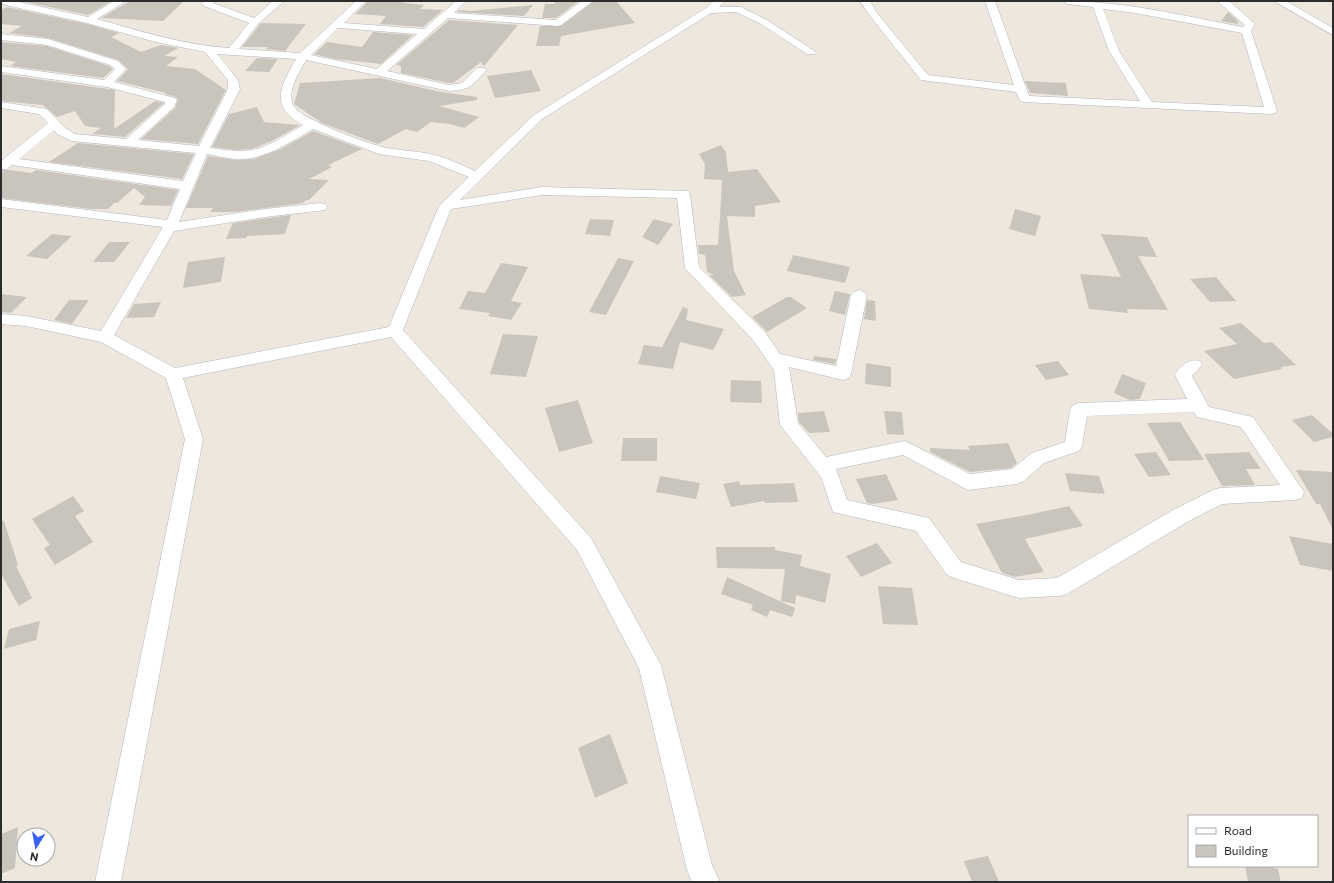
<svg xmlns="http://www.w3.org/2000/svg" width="1334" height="883" font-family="Commissioner,sans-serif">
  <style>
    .building { fill: #c9c5bc }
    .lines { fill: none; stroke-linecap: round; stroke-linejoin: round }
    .minor-casing { stroke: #b2b5c0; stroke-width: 1 }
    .minor { fill: #fff; fill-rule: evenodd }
  </style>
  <rect width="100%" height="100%" fill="#eee7de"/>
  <!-- building -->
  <g class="building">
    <polygon points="21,1 104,1 110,2 88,15"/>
    <polygon points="130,1 184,1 163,21 101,18"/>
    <polygon points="368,1 405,1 403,3 424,5 420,9 443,10 423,27 380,24 386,16 355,14"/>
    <polygon points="554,1 579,1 556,18 542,18 545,4 555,4"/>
    <polygon points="594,1 616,1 635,23 561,36 559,46 536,46 540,26 561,26"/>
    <polygon points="533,5 524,16 457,12 459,10 471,11"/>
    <polygon points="7,7 87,24 119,33 111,37 141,52 161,45 178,48 164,56 178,57 166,66 195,69 226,90 198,144 141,139 175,108 178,100 176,97 165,94 166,93 117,81 128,69 118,60 48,38 9,33 22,26 1,24 1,10"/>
    <polygon points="1228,12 1239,22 1237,24 1221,21"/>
    <polygon points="449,20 518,25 484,66 481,62 453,83 449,83 401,73 401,66 396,65"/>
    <polygon points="261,23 306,24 285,51 266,49 268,47 242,47"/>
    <polygon points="373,32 413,35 381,64 335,59 314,54 327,42 362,47"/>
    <polygon points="1,42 47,46 109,66 113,69 103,78 10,66 16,62 1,59"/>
    <polygon points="257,58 278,59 269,72 245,71"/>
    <polygon points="531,70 541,91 495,98 487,76"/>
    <polygon points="1,74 115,90 114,129 155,101 164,103 125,137 92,134 101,128 85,126 75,111 57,117 43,105 1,101"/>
    <polygon points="380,78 441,92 477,97 477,100 439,106 479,117 464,128 450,124 431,122 417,132 406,129 378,144 322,123 294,104 300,83"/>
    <polygon points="1025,81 1066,83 1068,96 1030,93"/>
    <polygon points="257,107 264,122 300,125 274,140 252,149 236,150 212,147 229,114"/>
    <polygon points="313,131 362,149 328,165 332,167 309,179 329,180 309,200 306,200 303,203 236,212 210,212 213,208 186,208 208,156 235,160 254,159 281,149"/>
    <polygon points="78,143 194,154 182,179 49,162"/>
    <polygon points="721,145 726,152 728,172 757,169 781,202 755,206 755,217 727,216 734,271 746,295 732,297 709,275 714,275 707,272 705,255 699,254 698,245 718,245 720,216 722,216 720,216 722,180 704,179 705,164 699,154"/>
    <polygon points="1,170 9,170 32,173 36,170 178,190 171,206 139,205 145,197 134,188 117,203 114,203 108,209 91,209 1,198"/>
    <polygon points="1015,209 1041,216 1035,236 1009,229"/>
    <polygon points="291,215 285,234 247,236 246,238 226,239 233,223"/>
    <polygon points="590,219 614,220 610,236 585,234"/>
    <polygon points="654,219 673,224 658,245 642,237"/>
    <polygon points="52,234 72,236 47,259 26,256"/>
    <polygon points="1101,234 1147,237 1157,257 1138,256 1168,310 1127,309 1128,313 1089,309 1080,274 1121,277"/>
    <polygon points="109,242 130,242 114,262 93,262"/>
    <polygon points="793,255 850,267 845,283 787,271"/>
    <polygon points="225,257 221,282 183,288 188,262"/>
    <polygon points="618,258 634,261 606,315 589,312"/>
    <polygon points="501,263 528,267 511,301 522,303 511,320 488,316 490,313 459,309 468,291 485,293"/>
    <polygon points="1216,277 1236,301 1210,302 1190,279"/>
    <polygon points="835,291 850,294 845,315 829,311"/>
    <polygon points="1,294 27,297 11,313 1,312"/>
    <polygon points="787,297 791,297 807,308 767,332 752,317"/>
    <polygon points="69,300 89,300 72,324 54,320"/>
    <polygon points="867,300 875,301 876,321 864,319"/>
    <polygon points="161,302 154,317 126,318 134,304"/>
    <polygon points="683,307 688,309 686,320 724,329 713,350 680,342 673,369 638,364 644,345 662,347"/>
    <polygon points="1241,323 1264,343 1272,342 1296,365 1281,367 1282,369 1234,379 1204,351 1237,344 1219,328"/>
    <polygon points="503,334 538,336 526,377 490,374"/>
    <polygon points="814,356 836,359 835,364 813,360"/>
    <polygon points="1058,361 1069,375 1046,380 1035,365"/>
    <polygon points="866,363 891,367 891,387 865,384"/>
    <polygon points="1122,374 1146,383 1140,399 1130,400 1114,393"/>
    <polygon points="731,380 761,381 762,403 730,402"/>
    <polygon points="578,400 593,443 559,452 545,408"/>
    <polygon points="824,411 830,432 809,433 799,422 798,413"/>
    <polygon points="884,411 902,412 904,435 887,434"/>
    <polygon points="1312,415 1333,434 1333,437 1314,442 1292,420"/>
    <polygon points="1180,422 1204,460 1169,461 1147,423"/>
    <polygon points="623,438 657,438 657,461 621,461"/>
    <polygon points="1008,443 1017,463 1011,468 970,472 930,452 930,448 970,450 968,446"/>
    <polygon points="1156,452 1171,475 1149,477 1134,454"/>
    <polygon points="1249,452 1261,469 1246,469 1255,485 1222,486 1204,454"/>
    <polygon points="1296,470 1333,472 1333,530 1320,504 1316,504"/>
    <polygon points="1065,473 1099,476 1105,494 1070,491"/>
    <polygon points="886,474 898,500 873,504 867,503 856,479"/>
    <polygon points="660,476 700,483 696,499 656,492"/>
    <polygon points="739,481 740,485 794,483 798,502 765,503 764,501 731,507 723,484"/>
    <polygon points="73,496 84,511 75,516 93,542 55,565 44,548 50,545 32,519"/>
    <polygon points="1069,506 1083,526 1025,539 1044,572 1015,577 1002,573 976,524 1027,515"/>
    <polygon points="1,521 4,521 18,565 16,566 32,598 19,606 1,574"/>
    <polygon points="1289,536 1333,544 1333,571 1300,565"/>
    <polygon points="877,543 892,563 861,577 846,556"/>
    <polygon points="716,547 775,547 775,550 802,555 800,566 831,574 825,603 796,595 795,604 781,601 785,569 717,568"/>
    <polygon points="727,577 795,608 792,617 770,610 767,617 751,610 753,605 721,594"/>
    <polygon points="878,586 912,588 918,625 883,624"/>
    <polygon points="40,621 36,640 4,649 9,629"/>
    <polygon points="610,734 628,783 595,798 578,748"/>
    <polygon points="18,827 15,868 1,874 1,834"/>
    <polygon points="988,856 999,882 972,882 964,861"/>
    <polygon points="1245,866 1267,866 1278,869 1281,882 1248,882"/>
  </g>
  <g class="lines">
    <defs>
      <g id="minor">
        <path d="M1,1h13l74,16 26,-16h12l-29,18c43,12 87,26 132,29l20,-25 -45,-17 -2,-2 2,-3h10l-1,2 41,15 19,-17h11l-26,23 -19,25 61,4 56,-52h10l-22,22 80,6 32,-28h10l-12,12 102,7 26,-19h11l-32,24 -3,1 -110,-8 -61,53 62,14 13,-2 15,-15h8l1,2 -1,2c-16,16 -14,17 -36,19l-143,-31c-7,13 -19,30 -13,45 6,14 78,40 94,43 16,3 33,3 48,7 14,4 27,10 40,16l59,-56 172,-107 8,-7h11l-6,6h22l26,13 49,32 -1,2h-8l-46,-30 -25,-12 -25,1 -169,106 -82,81 82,-13 146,4 2,3 9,73 66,65 15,22 56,12 15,-71 3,-3 5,-2 5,2 3,3 -16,79 -2,4 -6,2 -54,-13 9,56 28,34 79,-16 65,33 42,-5 20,-16 33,-11 5,-32 3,-5 6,-2 108,-4 -12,-24c5,-9 14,-17 25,-14l2,4 -10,11 17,31 44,10 51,75 -2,6 -7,2 -73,4 -35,18 -120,72 -7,2 -41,2 -65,-20 -7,-3 -31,-44 -83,-19 -12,-35 -41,-52 -6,-55 -21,-30 -68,-72 -8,-70 -135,-3 -91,14 -48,121 188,208 70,127 51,200 8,17h-28l-5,-12 -48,-202 -62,-118 -186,-213 -208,41 20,61 -82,443h-26l90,-443 -19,-61 -65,-36 -75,-16 -25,-2v-10l25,2 75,15 62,-104 -162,-20v-8l166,21 13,-31 -168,-24 -5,4h-6v-8l47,-38 -9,-9 -38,-6v-6l46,7 18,19 10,6 51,5 39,-35v-2l-58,-15 -106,-15v-6l103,14 11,-11 -5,-4 -63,-20 -46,-5v-6l47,5 70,22 8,8 -12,13 61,16 2,2 -3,7 -36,33 61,6 29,-57v-9l-23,-28 -49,-10 -69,-19 -86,-19zM338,28l79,6 -40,35 -66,-14zM217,54l79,5c-16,28 -27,47 7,66 -17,10 -38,25 -59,26 -11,1 -23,-2 -34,-3l30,-59 -2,-9zM313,129l66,25 50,7 40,16 -30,29 -50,121 -214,41 -61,-33 60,-104 91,-14 60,-7 2,-3 -2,-3 -5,-1 -55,6 -86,13 28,-68c12,2 25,6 37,5 25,-2 48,-18 69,-30zM54,130l3,4 15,7 124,12 -13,28 -164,-22zM1194,412l3,5 44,10 39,58 -60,3 -7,2 -40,20 -116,68 -38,2 -58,-18 -32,-44 -82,-18 -11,-31 67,-14 65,35 49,-6 7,-3 20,-18 35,-12 3,-5 5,-30z"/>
        <path d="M860,1h10l7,12 51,62 86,10 -29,-84h10l34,95 111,5 -31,-50 -16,-44 -25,-3 -5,-3c61,0 121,15 180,26l2,-2 -28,-24h12l26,23 -4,7 26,80 -2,2 -4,1 -247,-12 -4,-1 -4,-9 -95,-12 -51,-64zM1103,9l32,4 107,20 22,74 -112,-5 -33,-51z"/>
        <polygon points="1274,1 1286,1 1333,28 1333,35"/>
      </g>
    </defs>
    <!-- minor casing -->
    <use href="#minor" class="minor-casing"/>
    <!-- minor -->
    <use href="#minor" class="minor"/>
  </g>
  <!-- border -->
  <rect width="1334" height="883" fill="none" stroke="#2c2c2c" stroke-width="4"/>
  <!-- legend -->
  <rect x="1188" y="815" width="130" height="52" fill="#ffffff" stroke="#ababab"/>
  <rect x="1196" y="828" width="20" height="6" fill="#ffffff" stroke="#ababab"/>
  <text x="1224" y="835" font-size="12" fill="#2c2c2c">Road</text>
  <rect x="1196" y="845" width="20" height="12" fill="#c9c5bc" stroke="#ababab"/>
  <text x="1224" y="855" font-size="12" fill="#2c2c2c">Building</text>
  <!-- north arrow -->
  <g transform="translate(36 847) rotate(191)"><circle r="19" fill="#ffffff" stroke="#ababab"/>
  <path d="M0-3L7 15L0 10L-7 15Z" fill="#3a5eff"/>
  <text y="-6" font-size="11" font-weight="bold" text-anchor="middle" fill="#2c2c2c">N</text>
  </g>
</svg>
